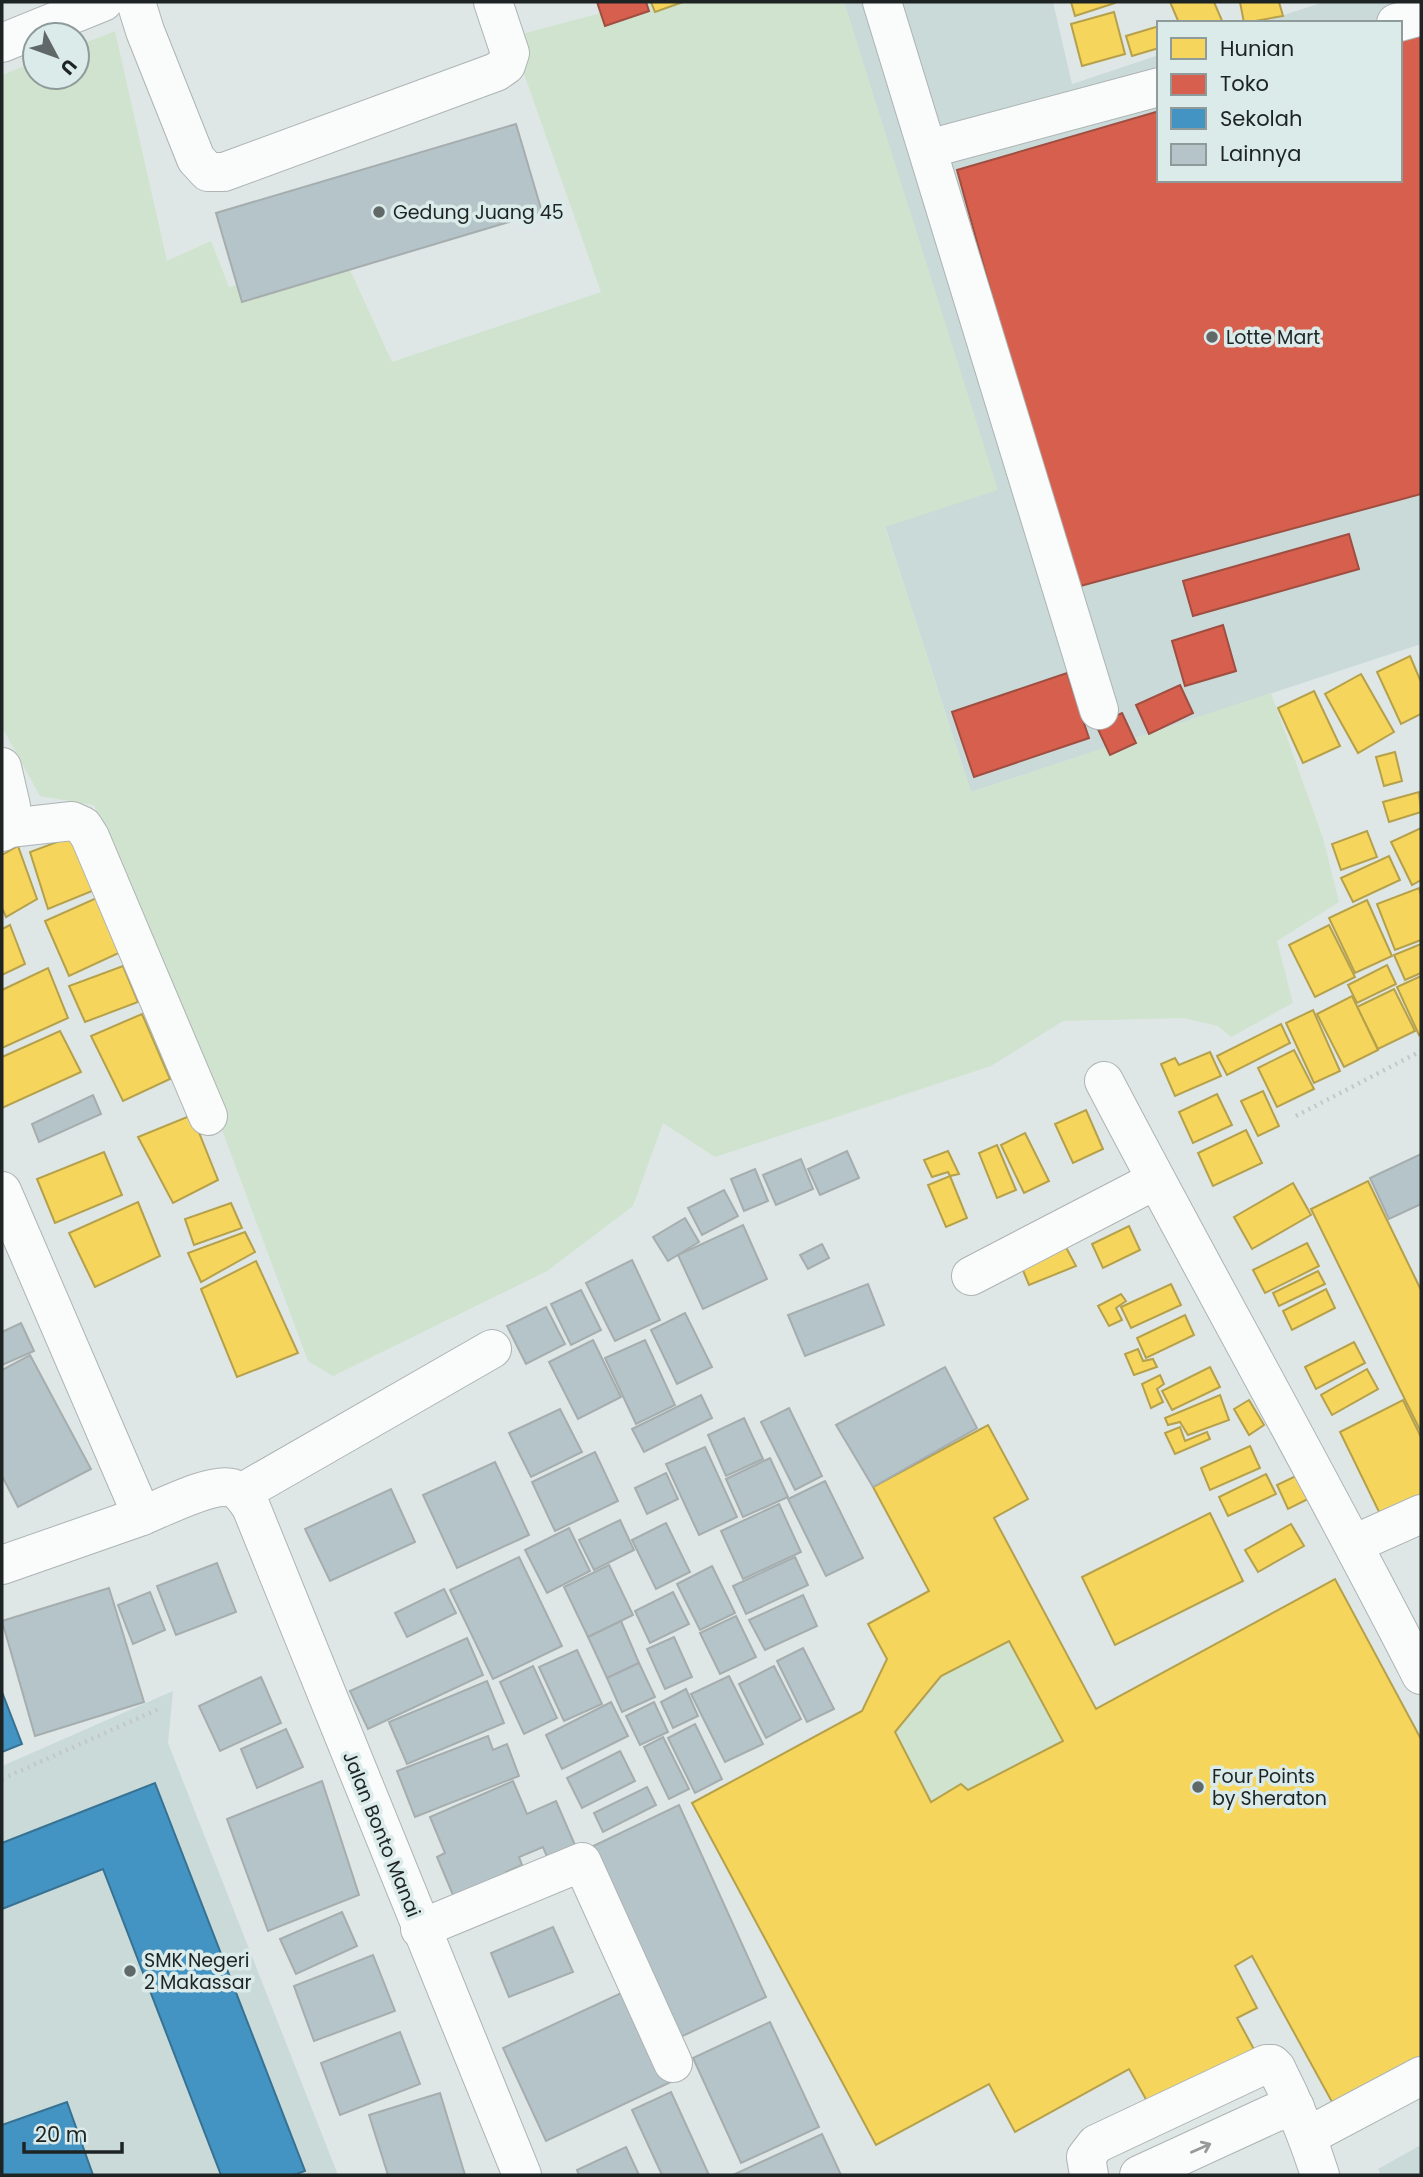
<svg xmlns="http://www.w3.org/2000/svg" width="1423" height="2177" font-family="Poppins,sans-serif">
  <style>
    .built { fill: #c9dad9 }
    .green { fill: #cfe3ce }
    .homes { fill: #f6d55c; stroke: #b5a04b; stroke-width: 2; fill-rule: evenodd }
    .shops { fill: #d6604d; stroke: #9f4e41; stroke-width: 2 }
    .schools { fill: #4393c3; stroke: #387293; stroke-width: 2 }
    .building { fill: #b4c4c8; stroke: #a6adae; stroke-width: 2 }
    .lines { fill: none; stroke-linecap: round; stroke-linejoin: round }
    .minor-casing { stroke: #adb4b3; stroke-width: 40 }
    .major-casing { stroke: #adb4b3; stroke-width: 40 }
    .path { stroke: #c4c7c7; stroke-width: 4.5; stroke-dasharray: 2 5; stroke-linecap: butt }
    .minor { stroke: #fafbfb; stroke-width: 38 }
    .major { stroke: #fafbfb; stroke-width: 38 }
    .oneway { stroke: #979a9a }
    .poi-dot { fill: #616868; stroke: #daebea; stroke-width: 2.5 }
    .labels { text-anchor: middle; stroke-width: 7; stroke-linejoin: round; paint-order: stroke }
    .poi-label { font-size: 19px; fill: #1e2424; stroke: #daebea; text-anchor: start }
    .street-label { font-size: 19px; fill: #1e2424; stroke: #daebea }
  </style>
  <rect width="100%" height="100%" fill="#dee7e6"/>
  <!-- built -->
  <g class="built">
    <polygon points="844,2 1053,2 1072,84 1159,55 1159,180 1400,180 1400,23 1259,23 1324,2 1421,2 1421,644 971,792 885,526 997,490"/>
    <polygon points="173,1691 168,1743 338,2175 2,2175 2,1766"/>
    <polygon points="1421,2145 1421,2175 1381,2175 1378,2169"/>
  </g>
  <!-- green -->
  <g class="green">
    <polygon points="642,2 844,2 998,490 885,527 971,792 1271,693 1323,838 1339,902 1277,941 1293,1003 1231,1037 1218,1026 1184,1018 1063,1021 991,1066 715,1157 663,1123 633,1206 547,1271 333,1376 308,1361 206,1087 94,805 40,796 2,727 2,75 35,62 35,77 77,77 77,46 115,31 167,261 211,241 229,287 345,259 392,362 601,292 511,37"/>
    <polygon points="1009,1641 1063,1741 968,1790 961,1784 931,1802 895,1732 941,1676"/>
  </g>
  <!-- homes -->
  <g class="homes">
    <polygon points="651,2 683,2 655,12"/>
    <polygon points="1071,2 1115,2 1115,3 1075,16"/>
    <polygon points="1170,2 1214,2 1223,23 1179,23"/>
    <polygon points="1240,2 1279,2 1283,16 1244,23"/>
    <polygon points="1114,12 1125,54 1082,66 1071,24"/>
    <polygon points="1159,26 1159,48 1132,56 1126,36"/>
    <polygon points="1410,656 1421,682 1421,714 1401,724 1377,672"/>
    <polygon points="1361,674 1394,732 1358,753 1325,694"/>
    <polygon points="1314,691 1340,746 1303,763 1278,708"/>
    <polygon points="1395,752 1402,781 1384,786 1376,757"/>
    <polygon points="1419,792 1421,812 1389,822 1383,802"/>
    <polygon points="1421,828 1421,880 1412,885 1391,842"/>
    <polygon points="1367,831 1377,857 1341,870 1332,844"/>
    <polygon points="73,836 97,889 48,909 30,852"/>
    <polygon points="18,846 37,899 6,917 2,908 2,855"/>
    <polygon points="1389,856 1400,880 1353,902 1341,878"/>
    <polygon points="1419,888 1421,895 1421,940 1395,950 1377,904"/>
    <polygon points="101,896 123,951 69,976 45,921"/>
    <polygon points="1367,900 1392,956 1355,973 1329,918"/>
    <polygon points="10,925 25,964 2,975 2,929"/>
    <polygon points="1329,925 1355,977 1315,997 1289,945"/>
    <polygon points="1421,944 1421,973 1405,980 1394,955"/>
    <polygon points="1387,965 1396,984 1357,1003 1348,985"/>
    <polygon points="123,966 138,1002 85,1022 69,986"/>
    <polygon points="48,968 68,1018 2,1048 2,990"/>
    <polygon points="1421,976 1421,1033 1419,1035 1397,987"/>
    <polygon points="1394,989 1415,1031 1378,1049 1357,1007"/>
    <polygon points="1352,996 1378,1050 1344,1067 1317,1014"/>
    <polygon points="1313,1010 1340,1071 1314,1083 1286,1023"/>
    <polygon points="142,1014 170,1079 123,1101 91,1036"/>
    <polygon points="1281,1024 1290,1043 1227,1075 1217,1056"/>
    <polygon points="60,1031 81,1072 2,1108 2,1057"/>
    <polygon points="1294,1050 1314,1089 1277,1107 1258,1068"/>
    <polygon points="1210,1052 1221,1076 1175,1096 1161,1064 1175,1058 1179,1065"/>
    <polygon points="1263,1091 1279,1126 1258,1136 1241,1101"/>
    <polygon points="1217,1094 1232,1125 1193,1143 1179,1112"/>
    <polygon points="1086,1110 1103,1149 1073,1163 1055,1124"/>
    <polygon points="192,1115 218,1180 173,1203 138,1137"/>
    <polygon points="1246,1130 1262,1163 1213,1186 1198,1153"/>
    <polygon points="1025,1133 1049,1181 1024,1193 1001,1145"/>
    <polygon points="997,1145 1016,1190 997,1198 979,1153"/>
    <polygon points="948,1151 959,1174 950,1176 948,1172 932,1177 924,1160"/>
    <polygon points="104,1152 122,1195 55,1223 37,1179"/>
    <polygon points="950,1176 967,1218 946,1227 928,1185"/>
    <polygon points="1368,1181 1421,1290 1421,1432 1311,1209"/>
    <polygon points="1293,1183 1311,1215 1252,1249 1234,1217"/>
    <polygon points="138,1202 160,1256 95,1287 69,1233"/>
    <polygon points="231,1203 242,1228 194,1245 185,1219"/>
    <polygon points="1129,1226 1140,1250 1103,1268 1092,1244"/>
    <polygon points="245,1232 255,1252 201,1282 188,1253"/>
    <polygon points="1061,1238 1076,1266 1029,1285 1020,1263"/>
    <polygon points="1307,1243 1319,1266 1265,1293 1253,1270"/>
    <polygon points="256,1261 298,1353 237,1377 201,1289"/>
    <polygon points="1318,1271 1325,1284 1279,1306 1273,1293"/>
    <polygon points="1171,1284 1181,1305 1131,1328 1121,1307"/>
    <polygon points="1326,1289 1335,1308 1292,1330 1283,1311"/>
    <polygon points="1121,1294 1126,1301 1116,1308 1122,1320 1109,1326 1098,1306"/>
    <polygon points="1185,1315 1194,1335 1146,1358 1137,1338"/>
    <polygon points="1354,1342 1365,1363 1316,1389 1305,1367"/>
    <polygon points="1138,1349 1143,1361 1153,1359 1157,1367 1134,1375 1125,1354"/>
    <polygon points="1210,1367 1220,1387 1172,1410 1162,1391"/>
    <polygon points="1367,1369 1378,1389 1332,1415 1321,1395"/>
    <polygon points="1160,1375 1164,1384 1157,1389 1163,1402 1151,1408 1142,1384"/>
    <polygon points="1220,1395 1229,1420 1188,1435 1180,1422 1168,1425 1165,1418"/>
    <polygon points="1249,1400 1264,1425 1249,1435 1234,1409"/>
    <polygon points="1403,1400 1421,1437 1421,1496 1381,1516 1340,1432"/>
    <path d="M988,1425l40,74 -34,19 102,191 239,-130 86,160v327l-84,45 -85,-155 -17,10 22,42 -20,10 19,35 -104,57 -23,-41 -114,63 -26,-48 -113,61 -184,-342 170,-92 25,-52 -19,-35 61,-33 -56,-104zM1009,1641l54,100 -95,49 -7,-6 -30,18 -36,-70 46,-56z"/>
    <polygon points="1180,1427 1185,1441 1207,1432 1210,1439 1175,1454 1165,1433"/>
    <polygon points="1250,1446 1260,1468 1210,1490 1201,1468"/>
    <polygon points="1266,1474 1276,1494 1228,1516 1219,1497"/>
    <polygon points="1300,1474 1312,1497 1288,1509 1277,1485"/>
    <polygon points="1210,1513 1243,1581 1115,1645 1082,1577"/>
    <polygon points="1291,1524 1304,1546 1258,1572 1245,1550"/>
  </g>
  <!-- shops -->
  <g class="shops">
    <polygon points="597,2 646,2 649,11 605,26"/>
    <polygon points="1421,35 1421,494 1073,588 957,170 1159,111 1159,180 1400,180 1400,41"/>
    <polygon points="1349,534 1359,569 1193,616 1183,581"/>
    <polygon points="1223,625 1236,671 1185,686 1172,641"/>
    <polygon points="1067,673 1089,738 974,777 952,712"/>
    <polygon points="1180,685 1193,713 1149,734 1136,705"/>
    <polygon points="1122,713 1136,743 1110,755 1096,725"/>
  </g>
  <!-- schools -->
  <g class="schools">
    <polygon points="2,1692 22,1744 2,1752"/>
    <polygon points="155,1783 305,2171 294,2175 221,2175 103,1869 2,1909 2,1843"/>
    <polygon points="67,2102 93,2175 2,2175 2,2125"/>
  </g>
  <!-- building -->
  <g class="building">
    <polygon points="516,124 542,212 242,302 216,213"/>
    <polygon points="93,1095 101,1114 39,1142 32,1124"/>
    <polygon points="847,1151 859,1178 820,1195 808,1169"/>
    <polygon points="1421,1154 1421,1204 1389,1219 1370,1178"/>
    <polygon points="801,1159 813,1189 776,1205 763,1175"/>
    <polygon points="755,1169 768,1201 744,1211 731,1179"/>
    <polygon points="724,1190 738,1216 702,1235 688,1208"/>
    <polygon points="685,1218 699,1242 668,1261 653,1237"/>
    <polygon points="743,1225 767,1279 703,1309 678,1255"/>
    <polygon points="822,1244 829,1258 808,1269 800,1255"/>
    <polygon points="632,1260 660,1320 615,1341 586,1283"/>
    <polygon points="868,1284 884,1325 805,1356 788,1315"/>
    <polygon points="581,1290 601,1330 571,1345 551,1304"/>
    <polygon points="546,1307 565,1344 526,1364 507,1326"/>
    <polygon points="685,1313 712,1367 677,1384 651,1330"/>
    <polygon points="21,1323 34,1351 2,1365 2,1332"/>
    <polygon points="593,1340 621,1397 578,1419 549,1362"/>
    <polygon points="645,1340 675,1405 636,1424 605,1358"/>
    <polygon points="30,1355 91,1469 18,1507 2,1476 2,1370"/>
    <polygon points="945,1367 977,1428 873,1487 836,1425"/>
    <polygon points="701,1395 712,1418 644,1452 632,1429"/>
    <polygon points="789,1408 822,1476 795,1490 761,1422"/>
    <polygon points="560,1409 582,1452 531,1477 509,1433"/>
    <polygon points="744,1418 763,1459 726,1476 708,1435"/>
    <polygon points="705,1447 737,1517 699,1535 666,1464"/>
    <polygon points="595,1452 618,1501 555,1531 532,1482"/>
    <polygon points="770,1458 788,1497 743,1517 726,1479"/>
    <polygon points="495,1462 529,1535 457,1568 423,1495"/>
    <polygon points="666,1473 678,1499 647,1514 635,1488"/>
    <polygon points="825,1481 863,1558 826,1576 788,1499"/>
    <polygon points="391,1489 415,1542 330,1581 305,1529"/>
    <polygon points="779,1504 801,1552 743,1579 721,1531"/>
    <polygon points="620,1520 634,1550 594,1570 579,1540"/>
    <polygon points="666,1523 690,1572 656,1589 632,1540"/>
    <polygon points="569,1528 590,1571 547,1593 525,1550"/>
    <polygon points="519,1557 562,1646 493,1679 450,1590"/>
    <polygon points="795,1557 808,1585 746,1614 733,1586"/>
    <polygon points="217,1563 236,1612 176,1635 157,1586"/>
    <polygon points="609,1565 633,1615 588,1637 564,1587"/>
    <polygon points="712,1566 735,1613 700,1630 677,1584"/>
    <polygon points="109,1588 144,1702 35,1736 2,1621"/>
    <polygon points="444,1589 456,1613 407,1637 395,1613"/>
    <polygon points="150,1592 165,1630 133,1644 118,1605"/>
    <polygon points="673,1592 689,1624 650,1643 635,1611"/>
    <polygon points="803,1595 817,1626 765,1650 749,1620"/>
    <polygon points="736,1616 756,1657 720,1674 700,1633"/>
    <polygon points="621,1621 639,1663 607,1678 588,1637"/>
    <polygon points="674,1637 692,1677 665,1689 647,1649"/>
    <polygon points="467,1638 483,1675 368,1729 350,1691"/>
    <polygon points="803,1648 834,1709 807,1722 777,1661"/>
    <polygon points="577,1650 602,1704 564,1721 539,1667"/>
    <polygon points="639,1663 655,1697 622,1712 607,1678"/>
    <polygon points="533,1666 557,1718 524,1734 500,1682"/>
    <polygon points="774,1666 801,1719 766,1738 739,1684"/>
    <polygon points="729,1676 763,1744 725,1762 691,1694"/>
    <polygon points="261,1677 281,1723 220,1751 199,1706"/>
    <polygon points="487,1681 504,1723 407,1764 389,1722"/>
    <polygon points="686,1689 698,1716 673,1728 661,1702"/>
    <polygon points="611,1702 628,1736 562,1769 546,1735"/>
    <polygon points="654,1702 668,1732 640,1745 626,1716"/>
    <polygon points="695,1724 722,1779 695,1793 668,1738"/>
    <polygon points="286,1729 303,1767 257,1788 241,1749"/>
    <polygon points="488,1736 493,1750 507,1744 519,1776 415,1817 397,1771"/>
    <polygon points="663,1737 689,1789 669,1799 644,1747"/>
    <polygon points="620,1751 635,1781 582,1808 567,1778"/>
    <polygon points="322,1781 359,1895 268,1931 227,1819"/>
    <polygon points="513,1781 527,1814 556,1801 578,1852 550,1864 543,1847 519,1857 522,1865 506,1872 511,1884 458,1907 437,1857 445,1853 430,1817"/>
    <polygon points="647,1787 656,1805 603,1832 594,1813"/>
    <polygon points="679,1805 766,1997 674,2040 585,1850"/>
    <polygon points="342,1912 357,1946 296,1974 280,1939"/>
    <polygon points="553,1927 573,1972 509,1997 491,1953"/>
    <polygon points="373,1955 395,2011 314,2041 294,1986"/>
    <polygon points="632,1988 675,2080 546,2141 503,2048"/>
    <polygon points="770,2022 819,2127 741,2163 693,2058"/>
    <polygon points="400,2032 420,2084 340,2115 321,2063"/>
    <polygon points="671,2092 709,2175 662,2175 632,2110"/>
    <polygon points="440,2093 465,2175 388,2175 369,2115"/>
    <polygon points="822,2134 841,2175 733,2175"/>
    <polygon points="626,2147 639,2175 579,2175 577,2170"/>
  </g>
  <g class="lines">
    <defs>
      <g id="minor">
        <polyline points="136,2 145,31 196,159 208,172 224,172 496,72 506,65 510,53 493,2"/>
        <polyline points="882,2 1099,710"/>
        <polyline points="1396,23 1421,16"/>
        <polyline points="928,149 1159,87"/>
        <polyline points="2,767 11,806 9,828 2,832"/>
        <polyline points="9,828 72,821 83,826 90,837 208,1116"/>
        <path d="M1104,1081c104,199 215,394 317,594"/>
        <path d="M2,1191l140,325c20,-8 70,-34 90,-28 9,3 14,12 19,19l271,668"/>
        <polyline points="971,1276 1156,1180"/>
        <polyline points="241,1493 492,1349"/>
        <polyline points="1354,1544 1421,1514"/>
        <polyline points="2,1565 142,1516"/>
        <polyline points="420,1929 582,1862 673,2063"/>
        <polyline points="1308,2136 1421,2076"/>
        <path d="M1089,2175l-3,-18 10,-13 170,-80h6l4,4c18,35 32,69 44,107"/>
        <polyline points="1139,2175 1274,2113 1295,2107"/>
      </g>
      <polyline id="major" points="2,43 103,2"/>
    </defs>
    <!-- minor casing -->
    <use href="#minor" class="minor-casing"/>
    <!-- major casing -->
    <use href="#major" class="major-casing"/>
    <!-- path -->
    <g class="path">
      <polyline points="1296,1116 1421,1051"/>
      <polyline points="2,1779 161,1708"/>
    </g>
    <!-- minor -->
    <use href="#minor" class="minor"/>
    <!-- major -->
    <use href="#major" class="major"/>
  </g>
  <!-- one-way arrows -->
  <defs><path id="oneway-shaft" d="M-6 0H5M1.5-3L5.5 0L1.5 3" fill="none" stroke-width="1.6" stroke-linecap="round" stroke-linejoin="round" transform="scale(1.75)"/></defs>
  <use class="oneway" href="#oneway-shaft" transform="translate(1201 2148) rotate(-24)"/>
  <!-- markers -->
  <g class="poi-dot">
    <circle cx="379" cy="212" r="7"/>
    <circle cx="1212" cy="337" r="7"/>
    <circle cx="1198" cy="1787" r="7"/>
    <circle cx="130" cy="1971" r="7"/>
  </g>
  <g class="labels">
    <!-- poi labels -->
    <g class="poi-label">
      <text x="393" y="219">Gedung Juang 45</text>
      <text x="1226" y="344">Lotte Mart</text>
      <text x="1212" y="1783">Four Points<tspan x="1212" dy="22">by Sheraton</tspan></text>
      <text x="144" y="1967">SMK Negeri<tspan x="144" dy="22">2 Makassar</tspan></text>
    </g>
    <!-- street labels -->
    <g class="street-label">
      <text transform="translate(382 1834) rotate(68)" y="7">Jalan Bonto Manai</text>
    </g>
  </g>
  <!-- border -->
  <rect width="1423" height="2177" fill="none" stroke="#1e2424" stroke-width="7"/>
  <!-- legend -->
  <rect x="1157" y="21" width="245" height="161" fill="#daebea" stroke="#8f9b9b" stroke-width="2"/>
  <rect x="1171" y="38" width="35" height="21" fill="#f6d55c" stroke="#8f9b9b" stroke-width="2"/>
  <text x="1220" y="56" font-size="21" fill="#1e2424">Hunian</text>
  <rect x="1171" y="74" width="35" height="21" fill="#d6604d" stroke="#8f9b9b" stroke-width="2"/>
  <text x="1220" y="91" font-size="21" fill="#1e2424">Toko</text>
  <rect x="1171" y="108" width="35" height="21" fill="#4393c3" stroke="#8f9b9b" stroke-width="2"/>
  <text x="1220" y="126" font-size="21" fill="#1e2424">Sekolah</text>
  <rect x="1171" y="144" width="35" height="21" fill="#b4c4c8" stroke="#8f9b9b" stroke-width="2"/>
  <text x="1220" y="161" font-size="21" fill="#1e2424">Lainnya</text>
  <!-- north arrow -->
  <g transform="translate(56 56) rotate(131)"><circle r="33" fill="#daebea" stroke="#8f9b9b" stroke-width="2"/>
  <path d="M0-5L12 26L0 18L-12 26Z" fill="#616868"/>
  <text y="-10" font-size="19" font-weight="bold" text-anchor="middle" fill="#1e2424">U</text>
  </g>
  <!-- scale -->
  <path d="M24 2142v10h98v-10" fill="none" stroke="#1e2424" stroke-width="3.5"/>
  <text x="35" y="2142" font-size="21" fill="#1e2424" stroke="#daebea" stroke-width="5" paint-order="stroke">20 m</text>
</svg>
